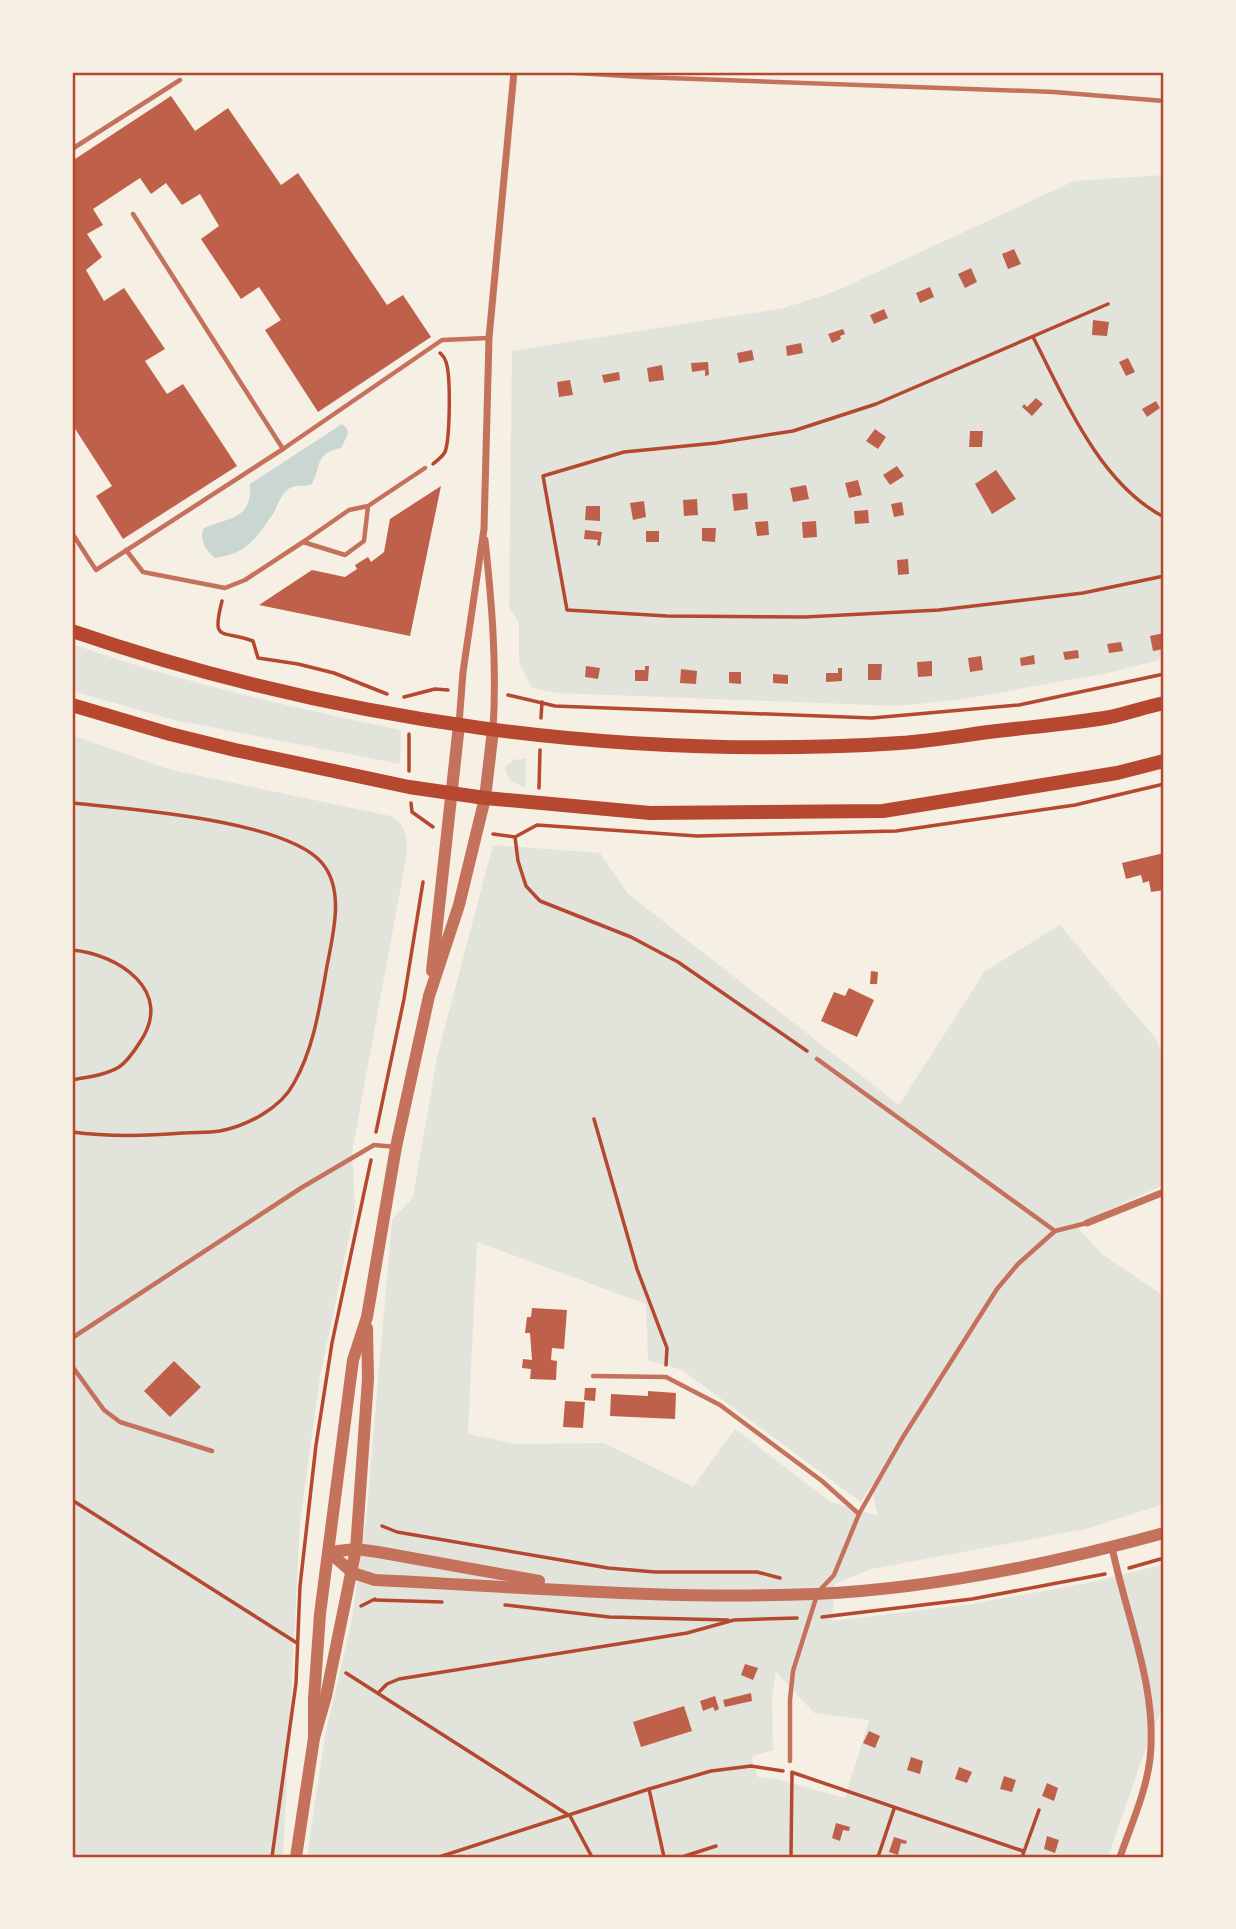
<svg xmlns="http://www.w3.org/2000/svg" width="1236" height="1929" font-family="'Titillium Web',sans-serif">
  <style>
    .green { fill: #e2e4dc; fill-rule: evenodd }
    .water { fill: #c9d6d2 }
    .building { fill: #bf614a }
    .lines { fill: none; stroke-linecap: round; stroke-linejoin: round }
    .path { stroke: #b5482f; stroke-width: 3.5 }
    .service { stroke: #c5725c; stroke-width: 4.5 }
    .minor { stroke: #c5725c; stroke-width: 7 }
    .tertiary { stroke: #c5725c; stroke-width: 12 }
    .secondary { stroke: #b5482f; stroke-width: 14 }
    .neatline { fill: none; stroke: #b5482f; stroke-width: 2.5 }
  </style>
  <rect width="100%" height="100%" fill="#f6efe4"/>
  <!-- green -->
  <g class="green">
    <polygon points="1164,175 1164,659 1108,673 963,699 898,706 557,693 532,688 519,663 519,622 509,607 512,351 784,308 836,291 1074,181"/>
    <path d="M72,644c107,38 218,63 329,86l-1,34 -226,-44 -102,-29z"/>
    <path d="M72,735l96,34 222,47c20,10 18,28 15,48l-53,288 3,56 -35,169 -20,145 -17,335h-211z"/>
    <path d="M526,758l-1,29c-10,-4 -20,-8 -20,-20l9,-7z"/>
    <path d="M493,845l107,8 28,41 271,211 86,-134 75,-46 96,114 8,19v127l-89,40 28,30 61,41v208l-78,25 -215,40 -36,15 -3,37 140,-17 120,-22 72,-18v140l-14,32 -42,121h-801l18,-121 26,-112 15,-103 26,-302 21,-21 24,-141zM477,1242l169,62 2,56 34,10 179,132 10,-17 7,31 -47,-14 -96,-73 -42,58 -89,-44 -87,1 -49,-10zM776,1672l38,41 55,7 -24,78 -68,-19 -19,-2 -7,-20 22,-7 -1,-52z"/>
  </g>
  <!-- water -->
  <path class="water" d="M342,424l5,5 1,5 -7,14c-26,5 -20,18 -29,36 -9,4 -17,-1 -25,6 -7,6 -9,16 -14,24 -18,24 -24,39 -58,44 -9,-7 -15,-17 -12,-29 22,-12 50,-7 47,-45z"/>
  <!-- building -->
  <g class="building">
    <polygon points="171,96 195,131 228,108 281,185 298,173 387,305 403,295 431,337 318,412 265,330 281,320 259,287 241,299 201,239 219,226 200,194 182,205 166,183 151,194 140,178 93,209 103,225 87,234 102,257 86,270 104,301 124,288 165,349 145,361 167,394 183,384 237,466 123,539 96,496 112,486 72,424 72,161"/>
    <polygon points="1014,249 1021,264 1008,269 1002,254"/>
    <polygon points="971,268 977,282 965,288 958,274"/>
    <polygon points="930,287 934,297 920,303 916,293"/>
    <polygon points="884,309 888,318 874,324 870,315"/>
    <polygon points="1093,320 1109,322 1107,336 1092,335"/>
    <polygon points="843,329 845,334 840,336 841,339 832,343 828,334"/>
    <polygon points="801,343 803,353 787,356 786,346"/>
    <polygon points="752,350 754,360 739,363 737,353"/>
    <polygon points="1128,358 1135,372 1126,376 1119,362"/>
    <polygon points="708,362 709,375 705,376 705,370 692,372 691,363"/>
    <polygon points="662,365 664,380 649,382 647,368"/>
    <polygon points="619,372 620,380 604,383 602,375"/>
    <polygon points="570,380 573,395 559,397 557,382"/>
    <polygon points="1036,398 1043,404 1032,416 1022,407 1024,404 1027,407"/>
    <polygon points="1156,401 1160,408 1147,417 1142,409"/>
    <polygon points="875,429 886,437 878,449 866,441"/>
    <polygon points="970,431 983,431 982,447 969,447"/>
    <polygon points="897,466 904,476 890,485 883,475"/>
    <polygon points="996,470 1016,499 992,514 975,484"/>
    <polygon points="858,480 862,495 849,498 845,483"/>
    <polygon points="806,485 809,499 793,502 790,488"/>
    <polygon points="441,486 410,636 259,605 312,570 345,577 357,569 355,565 368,557 371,562 384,552 390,519"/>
    <polygon points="747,493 748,509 734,511 732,494"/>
    <polygon points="697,499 698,515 684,516 683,500"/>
    <polygon points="644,501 646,517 633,520 630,503"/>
    <polygon points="902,502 904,515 894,517 891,504"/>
    <polygon points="586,506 600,506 600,521 585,520"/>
    <polygon points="868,510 869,523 855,524 854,511"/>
    <polygon points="768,521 769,535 757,536 755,522"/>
    <polygon points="816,521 817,537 803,538 802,522"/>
    <polygon points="702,528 716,528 715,542 702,541"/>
    <polygon points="585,530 602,532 600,546 597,545 598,540 584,539"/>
    <rect x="646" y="531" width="13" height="11"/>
    <polygon points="908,559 909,574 898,575 897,560"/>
    <polygon points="1164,633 1164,649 1153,651 1150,636"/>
    <polygon points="1121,642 1123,651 1109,653 1107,644"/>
    <polygon points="1078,650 1079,658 1065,660 1063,652"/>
    <polygon points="1034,655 1035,664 1021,666 1020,658"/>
    <polygon points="981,656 983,670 970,672 968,658"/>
    <polygon points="932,661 932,676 918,677 917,662"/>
    <polygon points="868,664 882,664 881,680 868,680"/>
    <polygon points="586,666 600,668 598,679 585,677"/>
    <polygon points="645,666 649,666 648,681 635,681 635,670 645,670"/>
    <polygon points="838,668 842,668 842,681 826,682 826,673 838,673"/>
    <polygon points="681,669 697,671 696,684 680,683"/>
    <polygon points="729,672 741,672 741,684 729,683"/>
    <polygon points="773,674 788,675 788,684 773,683"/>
    <polygon points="1164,853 1164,890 1151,892 1149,881 1143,883 1141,875 1126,879 1122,863"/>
    <polygon points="871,971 878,972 877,984 870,984"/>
    <polygon points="849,988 874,1000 857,1037 821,1021 834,992 845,996"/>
    <polygon points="532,1308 567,1310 564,1349 552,1348 551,1360 557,1361 556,1380 530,1379 531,1369 522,1368 523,1359 532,1360 530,1333 525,1333 527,1317 531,1317"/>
    <polygon points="174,1361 201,1387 170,1417 144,1391"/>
    <polygon points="585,1388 596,1388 595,1401 584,1400"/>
    <polygon points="648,1391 676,1393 675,1419 610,1416 611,1394 648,1396"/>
    <polygon points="565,1401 585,1402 583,1428 563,1427"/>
    <polygon points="745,1664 758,1668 753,1680 741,1675"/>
    <polygon points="751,1693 752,1701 725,1707 723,1700"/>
    <polygon points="715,1696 719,1709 715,1711 713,1707 703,1711 700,1701"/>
    <polygon points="684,1706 692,1731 641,1747 633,1722"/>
    <polygon points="869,1731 880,1736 875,1748 863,1743"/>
    <polygon points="911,1757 923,1761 920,1774 907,1770"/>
    <polygon points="959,1767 972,1772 967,1783 955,1779"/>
    <polygon points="1004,1776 1016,1780 1012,1792 1000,1789"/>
    <polygon points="1047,1783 1058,1788 1054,1801 1042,1796"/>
    <polygon points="836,1823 850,1827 849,1831 843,1830 840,1841 832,1838"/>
    <polygon points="1047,1836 1059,1840 1055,1853 1044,1849"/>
    <polygon points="894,1837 907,1841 906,1844 901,1843 898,1855 889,1852"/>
  </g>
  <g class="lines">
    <!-- path -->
    <g class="path">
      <polyline points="1108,304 876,404 793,431 716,443 624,452 543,476 567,610 667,616 805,617 939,610 1083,593 1164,576"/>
      <path d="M1033,337c32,62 66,146 131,180"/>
      <path d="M433,464c5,-4 9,-7 12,-12 5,-13 6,-76 1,-90 -1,-5 -2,-5 -6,-9"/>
      <path d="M222,601c-11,43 0,28 31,40l5,17 40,6 36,9 53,21"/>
      <polyline points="508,695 555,706 872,718 1019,705 1164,674"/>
      <polyline points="404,697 435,689 448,690"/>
      <polyline points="541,718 542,702"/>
      <polyline points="409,734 409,771"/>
      <polyline points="539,788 540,750"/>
      <path d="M72,803c56,6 214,17 250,60 23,27 11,71 5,103 -7,39 -13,82 -33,117 -13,25 -47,43 -74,48 -12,2 -25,1 -37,2 -37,3 -74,4 -111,-1"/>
      <polyline points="411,803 412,812 433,827"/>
      <polyline points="493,834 515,837 537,825 697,836 896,831 1075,805 1164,784"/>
      <polyline points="515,837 518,861 526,886 540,901 631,937 678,962 807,1051"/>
      <path d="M72,950c46,4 103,41 68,92 -5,8 -12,19 -21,25 -13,8 -32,10 -47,13"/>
      <polyline points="594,1119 637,1269 667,1348 666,1365"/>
      <polyline points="376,1132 404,999 423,882"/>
      <polyline points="72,1500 297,1643"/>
      <polyline points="382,1526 397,1532 608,1568 655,1572 757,1572 780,1578"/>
      <polyline points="1129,1568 1164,1558"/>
      <polyline points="375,1600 442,1602"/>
      <polyline points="505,1605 609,1617 728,1620"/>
      <polyline points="361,1606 375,1599"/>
      <polyline points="822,1617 972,1599 1105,1574"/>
      <polyline points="346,1673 570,1816 592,1857"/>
      <polyline points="378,1693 387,1684 399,1679 687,1633 734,1620 797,1618"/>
      <polyline points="794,1773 1023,1851"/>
      <polyline points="649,1789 664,1857"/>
      <polyline points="272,1857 296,1683 300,1586 316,1445 332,1343 371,1160"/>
      <polyline points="439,1857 649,1789 711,1771 751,1766 783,1771"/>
      <polyline points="682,1857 716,1846"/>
      <polyline points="791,1857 792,1772"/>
      <polyline points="878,1857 894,1809"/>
      <polyline points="1022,1857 1039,1810"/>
    </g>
    <!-- service -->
    <g class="service">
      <polyline points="560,72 641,77 1054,92 1164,101"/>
      <polyline points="72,149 180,80"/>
      <polyline points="133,214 283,449"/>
      <polyline points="368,506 349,510 303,542 345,555 364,541 368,506 425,468"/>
      <polyline points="72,533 96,570 283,449 442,340 489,338"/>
      <polyline points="126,550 143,572 225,588 245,580 303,542"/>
      <polyline points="817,1059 1055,1231"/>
      <polyline points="72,1338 301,1188 374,1145 396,1147"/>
      <polyline points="72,1366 104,1410 120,1422 212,1451"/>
      <polyline points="593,1376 666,1377 720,1405 822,1481 859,1514"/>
      <polyline points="820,1590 834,1575 859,1514 903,1437 997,1289 1018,1264 1055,1231 1087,1223"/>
      <polyline points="790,1761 790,1700 793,1671 816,1598"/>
    </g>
    <!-- minor -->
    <g class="minor">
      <path d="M485,540c7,64 12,126 8,190"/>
      <polyline points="459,724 463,672 484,529 489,338 514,72"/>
      <polyline points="1087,1223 1164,1192"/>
      <path d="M1112,1547c14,70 46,140 38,212 -4,33 -19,66 -30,98"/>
    </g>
    <!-- tertiary -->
    <g class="tertiary">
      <polyline points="432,971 459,725"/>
      <path d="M329,1552l24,21 22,7c147,7 293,20 440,14 117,-5 236,-30 349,-61"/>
      <polyline points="329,1552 356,1549 378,1552 539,1581"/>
      <polyline points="314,1738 314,1699 320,1614 353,1360 367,1317 396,1147 429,996 459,905 485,798 493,730"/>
      <polyline points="296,1857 314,1738 326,1696 356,1549 368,1379 367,1328"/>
    </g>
    <!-- secondary -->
    <g class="secondary">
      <path d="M72,631c265,91 548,130 828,112 30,-2 59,-7 89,-11 40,-5 81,-8 121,-15 18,-4 36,-10 54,-14"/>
      <polyline points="72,705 170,734 235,750 409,787 485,798 650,813 883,811 1117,773 1164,761"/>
    </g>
  </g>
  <!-- border -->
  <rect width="1236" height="1929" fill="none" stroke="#f6efe4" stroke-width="147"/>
  <rect x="74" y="74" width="1088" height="1782" class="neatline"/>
</svg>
